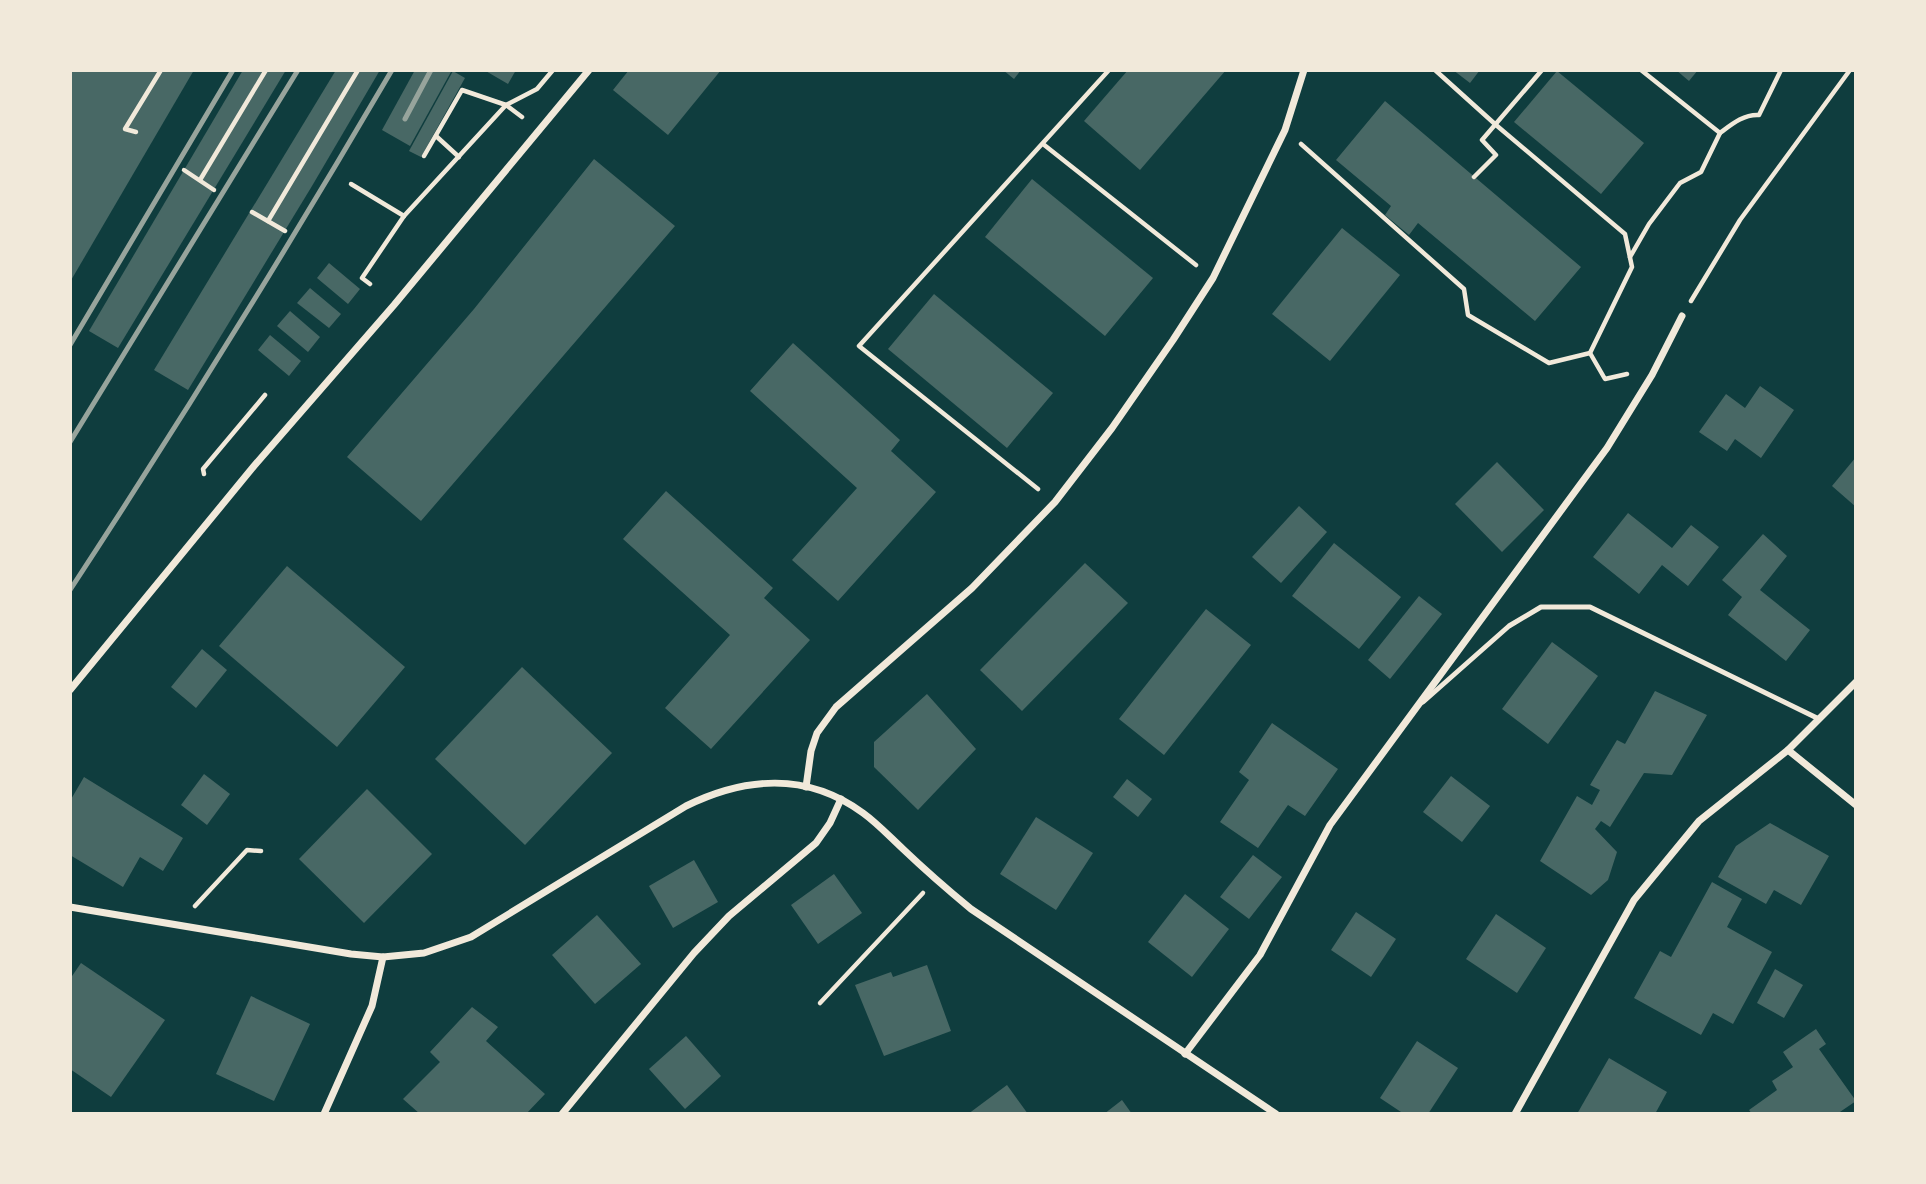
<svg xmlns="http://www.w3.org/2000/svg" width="1926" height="1184" font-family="Rubik,sans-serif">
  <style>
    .building { fill: #486865 }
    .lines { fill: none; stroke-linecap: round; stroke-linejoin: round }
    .path { stroke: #f1e9da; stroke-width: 4.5 }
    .service { stroke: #f1e9da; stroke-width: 5 }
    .minor { stroke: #f1e9da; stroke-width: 7 }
    .rail { stroke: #97a49c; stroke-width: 5 }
  </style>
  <rect width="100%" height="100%" fill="#0f3d3e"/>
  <!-- building -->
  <g class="building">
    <polygon points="70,70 194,70 70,282"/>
    <polygon points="243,70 286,70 118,348 89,331"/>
    <polygon points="336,70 380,70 312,186 188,390 154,370"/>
    <polygon points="415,70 452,70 410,146 382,130"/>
    <polygon points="484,70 516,70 508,84"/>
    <polygon points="629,70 721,70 668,135 613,90"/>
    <polygon points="1003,70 1021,70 1014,79"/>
    <polygon points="1128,70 1226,70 1140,170 1084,121"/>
    <polygon points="1453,70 1480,70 1470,83"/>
    <polygon points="1676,70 1698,70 1689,81"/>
    <polygon points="453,71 465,78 421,157 409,151"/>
    <polygon points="1557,71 1644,143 1601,194 1514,122"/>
    <polygon points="1385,101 1581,267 1535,321 1418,223 1409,235 1385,215 1391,206 1336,160"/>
    <polygon points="594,159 675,226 421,521 347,457 474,309"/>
    <polygon points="1032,179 1153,278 1105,336 985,237"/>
    <polygon points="1342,228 1400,275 1330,361 1272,314"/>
    <polygon points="329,263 360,289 348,304 317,278"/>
    <polygon points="310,288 341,314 329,328 297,303"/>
    <polygon points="934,294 1053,393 1007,448 888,349"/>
    <polygon points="290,311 320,337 308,352 277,326"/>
    <polygon points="270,335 301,361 289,376 258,350"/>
    <polygon points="793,343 900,440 891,451 936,492 838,601 792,560 857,488 750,391"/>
    <polygon points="1760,386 1794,410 1761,458 1735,439 1727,451 1699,432 1726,394 1745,408"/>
    <polygon points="1856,457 1856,507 1832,486"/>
    <polygon points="1497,462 1544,510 1502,552 1455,504"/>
    <polygon points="666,491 773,588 764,598 810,640 711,749 665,708 730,635 623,539"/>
    <polygon points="1299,506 1327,532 1281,583 1252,557"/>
    <polygon points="1628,513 1672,548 1691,525 1719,547 1688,586 1662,565 1639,594 1593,557"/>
    <polygon points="1763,534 1787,556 1760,590 1810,630 1786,661 1728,615 1742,597 1722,580"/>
    <polygon points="1334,543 1401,597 1359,649 1292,596"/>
    <polygon points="1085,563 1128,603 1022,711 980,670"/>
    <polygon points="287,566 405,667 337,747 219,646"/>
    <polygon points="1419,596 1442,614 1390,679 1368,660"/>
    <polygon points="1206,609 1251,645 1164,755 1119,719"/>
    <polygon points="1552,642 1598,676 1548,744 1502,709"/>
    <polygon points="202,649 227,670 196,708 171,687"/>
    <polygon points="522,667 612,753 525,845 435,759"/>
    <polygon points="1655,691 1707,715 1672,775 1644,773 1610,827 1601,821 1595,829 1617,852 1608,880 1591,895 1540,861 1577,796 1592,805 1600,790 1590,785 1617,740 1625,744"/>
    <polygon points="927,694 976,749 918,810 874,767 874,742"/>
    <polygon points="1272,723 1338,769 1305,816 1288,805 1258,848 1220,822 1249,780 1239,772"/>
    <polygon points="204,774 230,794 207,825 181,805"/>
    <polygon points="1451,776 1490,806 1462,842 1423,812"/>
    <polygon points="84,777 183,838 163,871 140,857 123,887 70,855 70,801"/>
    <polygon points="1127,779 1152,799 1138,817 1113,797"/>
    <polygon points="367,789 432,854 364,923 299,859"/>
    <polygon points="1036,817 1093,853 1056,910 1000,874"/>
    <polygon points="1770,823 1829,856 1801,905 1774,890 1766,904 1718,877 1736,846"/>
    <polygon points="1253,855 1282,877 1249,919 1220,897"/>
    <polygon points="694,860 718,902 673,928 649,886"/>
    <polygon points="834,874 862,913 818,944 791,905"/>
    <polygon points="1712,882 1742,899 1727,927 1772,952 1733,1024 1713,1013 1701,1035 1634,998 1660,951 1671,957"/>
    <polygon points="1185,894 1229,929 1192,977 1148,942"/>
    <polygon points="1356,912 1396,939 1371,977 1331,950"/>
    <polygon points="1496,914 1546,948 1517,993 1466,959"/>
    <polygon points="597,915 641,964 595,1004 552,955"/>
    <polygon points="81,963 165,1020 111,1097 70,1069 70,979"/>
    <polygon points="927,965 951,1031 884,1056 855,985 891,972 893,977"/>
    <polygon points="1775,969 1803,985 1784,1018 1757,1003"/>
    <polygon points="251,996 310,1024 274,1101 216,1074"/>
    <polygon points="472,1007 498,1027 486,1041 545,1094 526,1114 420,1114 403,1099 440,1062 430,1052"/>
    <polygon points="1816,1029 1826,1044 1819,1049 1856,1101 1837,1114 1752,1114 1749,1110 1777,1090 1772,1081 1793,1067 1783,1052"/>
    <polygon points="686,1036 721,1076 685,1109 649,1069"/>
    <polygon points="1417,1041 1458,1068 1428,1114 1404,1114 1380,1098"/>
    <polygon points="1609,1058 1667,1092 1655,1114 1577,1114"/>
    <polygon points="1007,1085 1028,1114 968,1114"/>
    <polygon points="1122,1100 1132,1114 1104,1114"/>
  </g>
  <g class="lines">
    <!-- path -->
    <g class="path">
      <polyline points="1435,70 1496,125 1625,234 1632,267 1590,353 1605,379 1627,374"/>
      <path d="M1641,70l79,63c12,-9 24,-19 39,-18l22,-45"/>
      <polyline points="136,132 125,129 161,70"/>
      <polyline points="436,136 459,157"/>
      <polyline points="1043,144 1196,265"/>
      <polyline points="1301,144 1464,289 1468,315 1549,363 1590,353"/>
      <polyline points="424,156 462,90 506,105 522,117"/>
      <polyline points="184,170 214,190"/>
      <polyline points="1474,177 1496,155 1482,140 1542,70"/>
      <polyline points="200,180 266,70"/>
      <polyline points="351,184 404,216"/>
      <polyline points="252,212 285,231"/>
      <polyline points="268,221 358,70"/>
      <polyline points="1630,257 1649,224 1680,183 1701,172 1720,133"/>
      <polyline points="370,284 362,278 404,216 506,105 537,89 553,70"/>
      <polyline points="1691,301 1740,220 1850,70"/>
      <polyline points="204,474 203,469 265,395"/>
      <polyline points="1038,489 859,346 1109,70"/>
      <polyline points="195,906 247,850 261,851"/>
      <polyline points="820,1003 923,893"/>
    </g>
    <!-- service -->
    <polyline class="service" points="1423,702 1509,626 1541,607 1590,607 1819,719"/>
    <!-- minor -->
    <g class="minor">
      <polyline points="70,690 254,466 394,305 589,70"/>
      <polyline points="1788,750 1856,805"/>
      <polyline points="806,787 811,751 817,733 836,707 972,588 1055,502 1112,428 1173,340 1213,278 1285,130 1304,70"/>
      <path d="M70,907l281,47 32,3 41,-4 47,-16 215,-131c59,-29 121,-34 177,7 14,10 27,24 40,36 22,21 45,41 68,60l305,205"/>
      <polyline points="1185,1054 1260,955 1330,825 1607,448 1652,375 1682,316"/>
      <polyline points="324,1114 372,1006 383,957"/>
      <polyline points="562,1114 694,953 729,916 816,843 830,823 841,799"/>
      <polyline points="1515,1114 1634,900 1699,821 1788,750 1856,682"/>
    </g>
    <!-- rail -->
    <g class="rail">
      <polyline points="405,119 431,70"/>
      <polyline points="70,345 233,70"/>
      <polyline points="70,442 298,70"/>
      <path d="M70,590c112,-171 219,-344 322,-520"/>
    </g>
  </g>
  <!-- border -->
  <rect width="1926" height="1184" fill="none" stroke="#f1e9da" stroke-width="144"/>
</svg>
